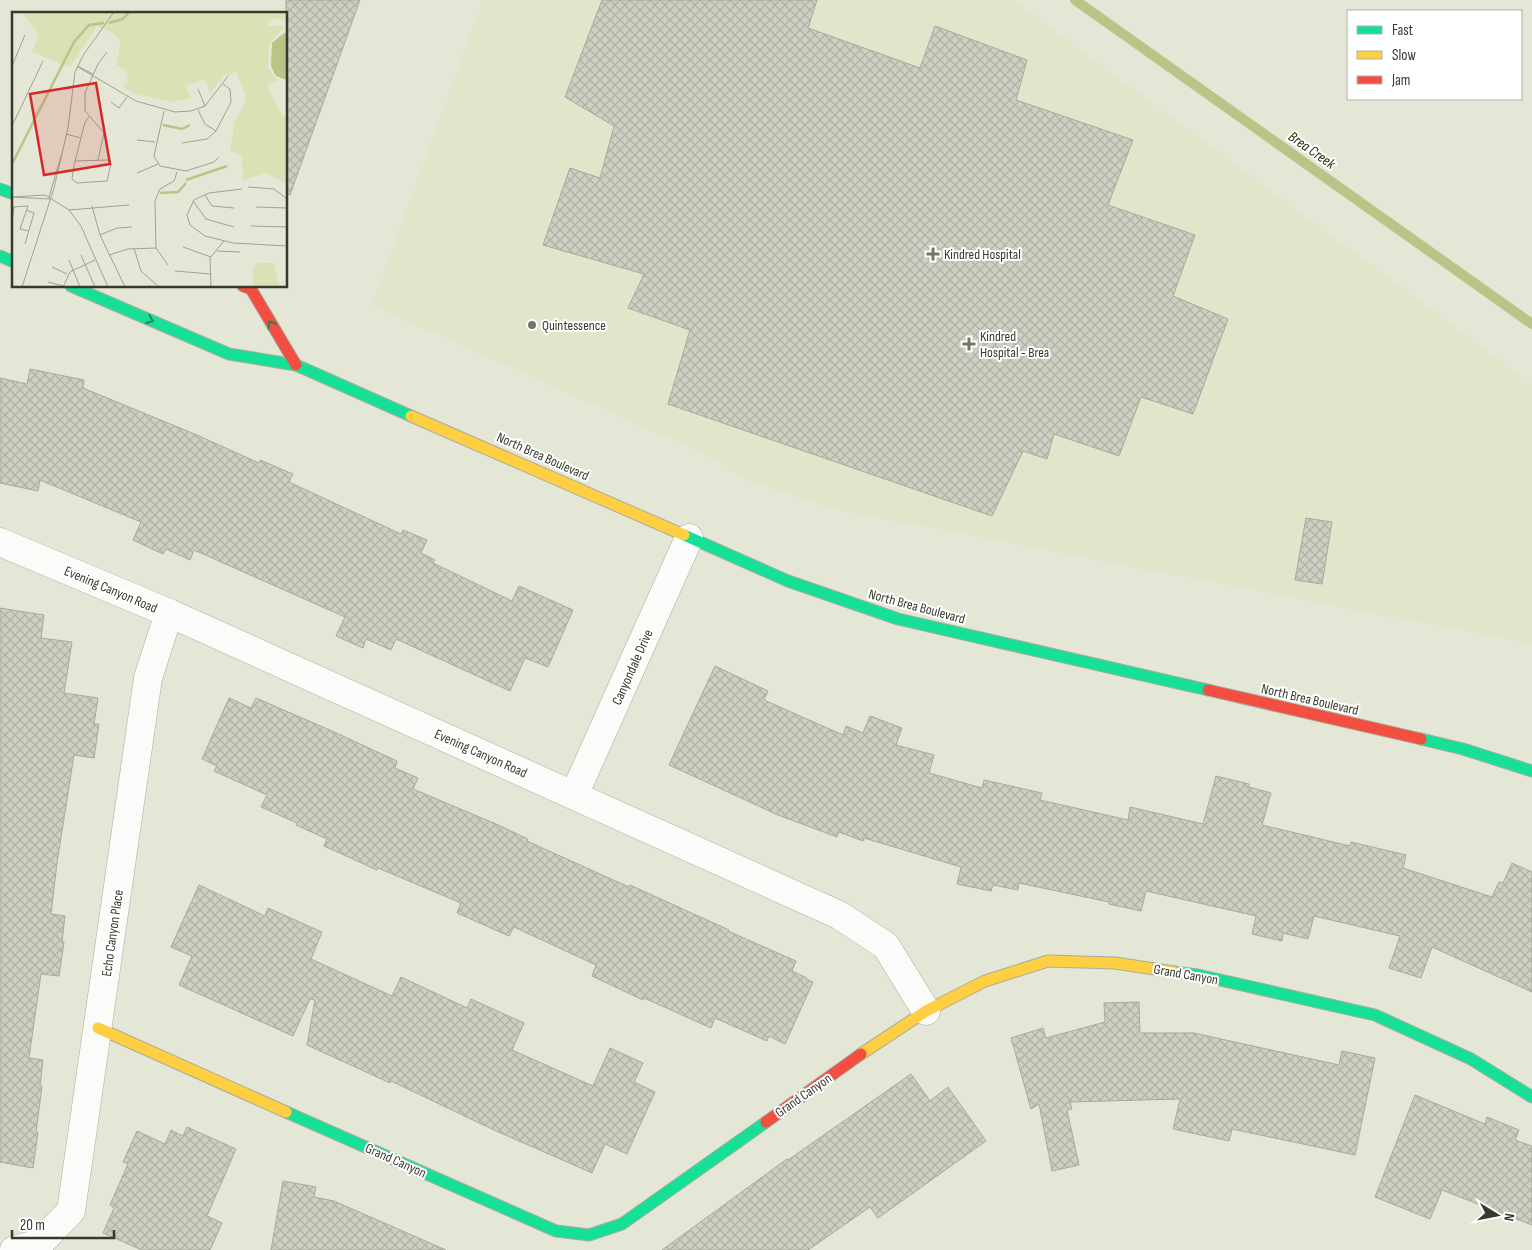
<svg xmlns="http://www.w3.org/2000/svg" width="1532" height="1250" font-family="'Sofia Sans Condensed',sans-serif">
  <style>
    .built { fill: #e1e5ca }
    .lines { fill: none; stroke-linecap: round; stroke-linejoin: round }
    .stream { stroke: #bcc386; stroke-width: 10 }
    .building { fill: url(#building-cross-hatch); stroke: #a8aa9d }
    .street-casing { stroke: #aaac9e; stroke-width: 29 }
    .fast-casing { stroke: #aaac9e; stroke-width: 13 }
    .slow-casing { stroke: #aaac9e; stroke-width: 13 }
    .jam-casing { stroke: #aaac9e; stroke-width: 13 }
    .street { stroke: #fbfbf9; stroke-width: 28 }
    .fast { stroke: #16e098; stroke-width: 11 }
    .slow { stroke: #ffcf43; stroke-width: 11 }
    .jam { stroke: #f24e42; stroke-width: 11 }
    .oneway { stroke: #29845e }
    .poi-dot { fill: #747669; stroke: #fff; stroke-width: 2 }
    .labels { text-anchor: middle; stroke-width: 4; stroke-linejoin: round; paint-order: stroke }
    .poi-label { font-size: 14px; fill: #38392e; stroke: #fff; text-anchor: start }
    .street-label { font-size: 14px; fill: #38392e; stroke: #fff }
    .water-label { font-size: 15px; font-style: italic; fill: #2a2e0a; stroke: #fff }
    .inset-river { fill: none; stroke: #bcc386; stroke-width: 2.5 }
    .inset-road { fill: none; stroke: #9fa193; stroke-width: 1 }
    .view { fill: #d62828; fill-opacity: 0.15; stroke: #d62828; stroke-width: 2.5 }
    .inset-edge { fill: none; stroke: #38392e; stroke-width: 2.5 }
  </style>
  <defs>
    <pattern id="building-cross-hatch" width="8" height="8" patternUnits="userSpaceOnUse" patternTransform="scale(1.25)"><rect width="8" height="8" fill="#cccfc1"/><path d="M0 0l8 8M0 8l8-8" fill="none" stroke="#b0b2a6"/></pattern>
  </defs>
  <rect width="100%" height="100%" fill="#e4e7d6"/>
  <!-- built -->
  <polygon class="built" points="483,0 1013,0 1532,384 1532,644 840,510 746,480 713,458 372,305"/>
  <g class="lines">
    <!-- stream -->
    <polyline class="stream" points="1075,0 1532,324"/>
  </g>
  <!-- building -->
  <g class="building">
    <polygon points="286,0 360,0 290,195 286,194"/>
    <polygon points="602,0 817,0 808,28 920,68 935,26 1027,60 1016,100 1133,140 1108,205 1195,235 1173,296 1228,319 1193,414 1141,397 1119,456 1054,434 1047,459 1023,451 992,516 668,404 690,330 628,308 644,274 543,245 570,168 600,178 614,126 565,97"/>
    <polygon points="30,369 84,380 83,388 197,435 259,463 260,460 293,474 289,482 401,534 403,530 427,540 421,553 435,560 433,563 512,601 519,586 573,610 548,667 525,658 510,691 396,639 391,650 366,639 363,648 336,636 345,617 194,550 190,560 166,549 163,554 133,540 141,522 40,480 38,491 0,483 0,378 27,384"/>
    <polygon points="1306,518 1332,522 1322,584 1295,580"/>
    <polygon points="0,608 44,615 41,638 72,642 64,693 98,698 94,724 99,724 94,758 74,755 57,863 51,914 65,916 62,942 64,942 59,976 41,974 29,1058 43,1060 40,1086 42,1086 36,1132 38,1132 33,1168 0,1162"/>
    <polygon points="715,666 768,691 764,700 843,735 846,726 863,733 870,716 902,728 896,745 934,755 929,773 982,788 984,780 1042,793 1040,800 1128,820 1130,807 1203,824 1216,776 1249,784 1249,787 1271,793 1262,825 1350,846 1351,842 1406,855 1403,868 1492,897 1499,882 1503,883 1512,863 1532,872 1532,992 1432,947 1421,978 1389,968 1400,936 1314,916 1308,939 1283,933 1282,941 1252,934 1256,916 1146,891 1141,911 1109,904 1109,902 1019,883 1018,890 993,885 991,891 957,884 961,867 864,838 863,841 839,832 837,837 778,815 669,765"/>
    <polygon points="229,698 251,708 256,698 332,731 397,761 395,768 418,778 413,789 496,824 528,839 527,841 629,887 630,885 729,930 728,931 796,961 792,971 807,978 806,979 813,982 785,1044 769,1036 767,1041 715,1018 711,1028 644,998 643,1000 592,976 596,965 514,927 509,936 457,913 461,903 378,868 377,870 324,846 327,839 296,825 297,823 261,807 267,795 214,771 217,766 202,759"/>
    <polygon points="199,885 265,916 268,908 322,932 311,959 392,996 401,977 467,1008 471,999 524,1023 512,1050 593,1086 610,1048 643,1063 634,1082 655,1092 627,1154 605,1144 592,1173 494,1130 391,1081 390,1083 307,1045 315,1000 310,999 293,1036 179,985 192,956 171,947"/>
    <polygon points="1139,1002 1140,1033 1194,1033 1339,1065 1342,1051 1375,1058 1355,1155 1232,1129 1229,1141 1173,1129 1180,1099 1070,1102 1072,1109 1067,1110 1079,1165 1052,1171 1039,1104 1031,1109 1011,1038 1043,1028 1046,1038 1105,1022 1104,1003"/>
    <polygon points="911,1074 930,1101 948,1087 986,1141 878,1218 870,1207 808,1250 662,1250 787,1159 788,1160"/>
    <polygon points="1415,1095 1485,1124 1487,1117 1519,1130 1515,1140 1532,1146 1532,1225 1442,1190 1430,1219 1375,1197"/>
    <polygon points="187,1127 236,1149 207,1216 222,1223 210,1250 142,1250 103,1233 114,1208 110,1205 128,1164 123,1162 137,1131 165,1144 171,1130 183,1136"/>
    <polygon points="283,1181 316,1187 314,1197 334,1201 446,1250 271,1250"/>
  </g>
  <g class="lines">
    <defs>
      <g id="street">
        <polyline points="0,542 169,613 839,915 886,946 926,1011"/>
        <polyline points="574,795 689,538"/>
        <polyline points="14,1250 40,1243 71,1211 148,678 169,613"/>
      </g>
      <g id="fast">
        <polyline points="0,189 14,194"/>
        <polyline points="0,256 14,262"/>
        <polyline points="71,286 229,354 296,365 411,416"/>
        <polyline points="684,535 788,581 898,619 1208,690"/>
        <polyline points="1421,739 1463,749 1532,771"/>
        <polyline points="1174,972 1198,975 1375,1015 1471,1059 1532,1097"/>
        <polyline points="286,1112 556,1231 589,1235 622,1224 766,1122"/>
      </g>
      <g id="slow">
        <polyline points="411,416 684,535"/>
        <polyline points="98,1028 286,1112"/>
        <polyline points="861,1054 926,1011 985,981 1048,961 1115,963 1174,972"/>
      </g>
      <g id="jam">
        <polyline points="243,286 251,289 296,365"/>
        <polyline points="1208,690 1421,739"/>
        <polyline points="766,1122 861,1054"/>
      </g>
    </defs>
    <!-- street casing -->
    <use href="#street" class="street-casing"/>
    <!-- fast casing -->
    <use href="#fast" class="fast-casing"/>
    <!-- slow casing -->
    <use href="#slow" class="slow-casing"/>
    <!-- jam casing -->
    <use href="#jam" class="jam-casing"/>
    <!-- street -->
    <use href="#street" class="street"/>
    <!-- fast -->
    <use href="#fast" class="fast"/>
    <!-- slow -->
    <use href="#slow" class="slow"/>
    <!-- jam -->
    <use href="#jam" class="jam"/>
  </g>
  <!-- one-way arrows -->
  <defs><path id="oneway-chevron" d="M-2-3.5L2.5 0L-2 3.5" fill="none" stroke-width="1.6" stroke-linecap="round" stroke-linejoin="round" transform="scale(1.25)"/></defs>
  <g class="oneway">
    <use href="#oneway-chevron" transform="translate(150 320) rotate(23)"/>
    <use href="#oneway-chevron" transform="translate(271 324) rotate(-121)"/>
  </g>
  <!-- markers -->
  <g class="poi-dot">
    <path d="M930.5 246.5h5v5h5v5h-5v5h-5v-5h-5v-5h5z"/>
    <circle cx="532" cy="325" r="5"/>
    <path d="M966.5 336.5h5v5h5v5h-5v5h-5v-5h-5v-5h5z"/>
  </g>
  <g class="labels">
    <!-- poi labels -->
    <g class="poi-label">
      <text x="944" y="259">Kindred Hospital</text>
      <text x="542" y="330">Quintessence</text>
      <text x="980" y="341">Kindred<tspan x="980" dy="16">Hospital - Brea</tspan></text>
    </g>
    <!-- street labels -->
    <g class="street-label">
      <text transform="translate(543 456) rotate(24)" y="5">North Brea Boulevard</text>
      <text transform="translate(111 589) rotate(23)" y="5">Evening Canyon Road</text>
      <text transform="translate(917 606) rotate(15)" y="5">North Brea Boulevard</text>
      <text transform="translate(632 667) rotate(-66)" y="5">Canyondale Drive</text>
      <text transform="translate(1310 699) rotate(13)" y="5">North Brea Boulevard</text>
      <text transform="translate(481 753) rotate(24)" y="5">Evening Canyon Road</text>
      <text transform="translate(112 933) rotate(-82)" y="5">Echo Canyon Place</text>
      <text transform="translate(1186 974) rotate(10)" y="5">Grand Canyon</text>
      <text transform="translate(803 1095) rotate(-35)" y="5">Grand Canyon</text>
      <text transform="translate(396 1160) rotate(24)" y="5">Grand Canyon</text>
    </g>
    <!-- water labels -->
    <g class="water-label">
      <text transform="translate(1312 150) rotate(35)" y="5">Brea Creek</text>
    </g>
  </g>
  <!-- overview -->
  <g transform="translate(12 12)">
    <rect width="275" height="275" fill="#e4e7d6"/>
    <path d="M9,0h266v8l-15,-1 -5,4 1,3h18l-17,18 -1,23 10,14 -11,4 15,30 5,3v66l-20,-11 -24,7 -1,-25 -12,-4 5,-31 10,-16v-11l-9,-22 -6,5 -5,-2 -15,19 -5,-14 -20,7 6,12 -18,4 -39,-8 -12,-7 6,-6 -1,-10 -11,-6 5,-23 -7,-8 -17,-8 -27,41 -38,-15 7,-18zM245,251h17l6,24h-26l-1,-19z" fill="#dbe1b4"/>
    <path d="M272,21h3v47l-11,-4 -5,-10 1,-23z" fill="#bcc386"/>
    <path class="inset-river" d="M97,11l14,-4 6,-7M151,113l19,4 8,-4M0,152l62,-122 15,-17 15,-2M174,168l41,-14M148,181l18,-1 8,-9"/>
    <path class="inset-road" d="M0,54l13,-31M65,54l16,8M66,55l58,34 39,11 16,-1 14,-5 23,-30M186,77l7,17M99,90l8,6 8,-11M186,98l7,14 11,7M152,99l-10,45 6,10 26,5 28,-9 5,-5M0,114l31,-65M54,122l15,4M125,128l18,2M170,131l25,-4 9,-8 15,-29 -1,-13 -7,-5M86,148l6,-27 -19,-22v-18l13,-29 9,-12M63,149l33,-1 3,4 -4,17 -30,2 -5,-4 1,-7 2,-11 10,-39 4,-5M125,161l21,-9M236,175l26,2 13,10M230,177l-33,4 -15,7 -7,15 3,10 15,11 28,7 54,3M193,183l7,11 22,2M0,185l33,-2 24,15 12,16 27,61M0,185l38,2M37,185l12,-41M181,189l13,18 28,8M16,194l-8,23 9,2M80,194l8,29 25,52M0,195l16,-1M244,195l31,1M57,198l60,-5M0,210l2,-15M239,214l36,1M88,223l17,-7 15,-1M13,232l9,-31 -8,-3M171,235l28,10M122,236l7,23 18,16M205,239l23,1M69,243l14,32M97,243l19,-6 28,-1M57,248l11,27M156,253l-12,-17 -1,-47 5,-12 14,-8 3,-9M40,255l15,7M163,259l36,3M36,270l15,4M10,275l32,-99 14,-60 7,-56 9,-18 30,-42M51,275l7,-15 25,-12M199,275l-1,-29 14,-17"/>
    <path class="view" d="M84,71l14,81 -66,11 -14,-81z"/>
    <rect width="275" height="275" class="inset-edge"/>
  </g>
  <!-- legend -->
  <rect x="1347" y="10" width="175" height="90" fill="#ffffff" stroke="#afb0ab"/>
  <rect x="1357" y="26" width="25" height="8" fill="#16e098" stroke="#afb0ab"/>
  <text x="1392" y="35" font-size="15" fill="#38392e">Fast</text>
  <rect x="1357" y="51" width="25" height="8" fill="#ffcf43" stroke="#afb0ab"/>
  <text x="1392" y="60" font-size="15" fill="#38392e">Slow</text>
  <rect x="1357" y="76" width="25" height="8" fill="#f24e42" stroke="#afb0ab"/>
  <text x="1392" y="85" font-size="15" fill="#38392e">Jam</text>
  <!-- north arrow -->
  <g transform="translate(1497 1215) rotate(100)" stroke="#ffffff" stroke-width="4" paint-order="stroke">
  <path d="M0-4L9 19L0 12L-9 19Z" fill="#38392e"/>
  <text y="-8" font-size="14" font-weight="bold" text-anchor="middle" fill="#38392e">N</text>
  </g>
  <!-- scale -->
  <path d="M12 1230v8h102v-8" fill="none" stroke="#38392e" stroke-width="2.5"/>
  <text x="20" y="1230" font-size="15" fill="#38392e" stroke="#ffffff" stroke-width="4" paint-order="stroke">20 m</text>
</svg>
